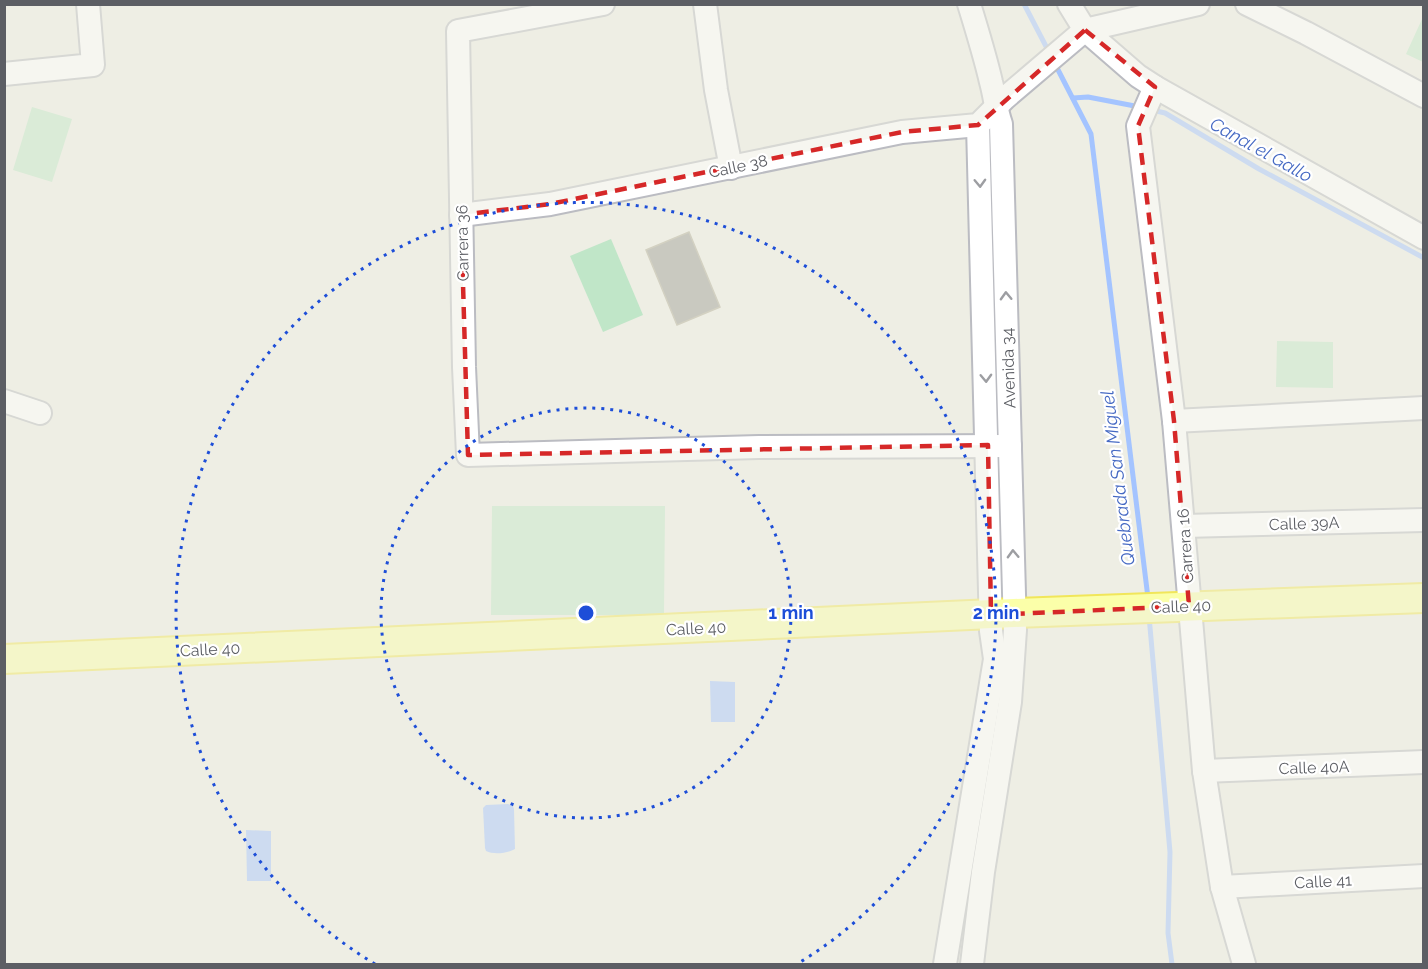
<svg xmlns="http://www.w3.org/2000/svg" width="1428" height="969" font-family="Raleway,sans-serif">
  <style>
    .green { fill: #c0e6c8 }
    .water { fill: #a4c4ff }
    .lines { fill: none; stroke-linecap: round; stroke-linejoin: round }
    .stream { stroke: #a4c4ff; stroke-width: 5 }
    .building { fill: #c9c9c0; stroke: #d3d1c2; stroke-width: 1.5 }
    .minor-casing { stroke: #bbbcc2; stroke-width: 26 }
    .major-casing { stroke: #f1e65a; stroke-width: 32 }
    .minor { stroke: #fff; stroke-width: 22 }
    .major { stroke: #fbffa9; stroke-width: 28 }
    .oneway { stroke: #9d9ea2 }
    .marked { fill: none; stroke: #d62828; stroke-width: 4.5; stroke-dasharray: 12 8; stroke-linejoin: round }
    .ring { fill: none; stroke: #1d4ed8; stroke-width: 3; stroke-dasharray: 3 6 }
    .labels { text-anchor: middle; stroke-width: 4.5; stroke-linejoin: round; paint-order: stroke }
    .street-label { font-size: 16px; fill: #5c5e64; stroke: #fff }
    .water-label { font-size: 18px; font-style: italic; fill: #4569c3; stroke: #fff }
    .centre { fill: #1d4ed8; stroke: #fff; stroke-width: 3 }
    .ring-label { font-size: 18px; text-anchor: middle; font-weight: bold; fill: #1d4ed8; stroke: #fff; stroke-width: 4.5; stroke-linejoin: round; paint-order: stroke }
  </style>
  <rect width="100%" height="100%" fill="#eeeee4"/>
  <!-- green -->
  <g class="green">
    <polygon points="1423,17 1424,62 1423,62 1406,54"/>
    <polygon points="32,107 72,119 52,182 13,170"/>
    <polygon points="611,239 643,315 603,332 570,256"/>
    <polygon points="1277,341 1333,342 1333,388 1276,387"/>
    <polygon points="492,506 665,506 664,615 491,615"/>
  </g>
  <!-- water -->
  <g class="water">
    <polygon points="710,681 735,682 735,722 711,722"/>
    <path d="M508,804l5,2 1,3 1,40c-7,4 -21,6 -29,2l-1,-3 -2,-40 3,-3z"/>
    <polygon points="246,830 271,831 271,881 247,881"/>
  </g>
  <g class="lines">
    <!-- stream -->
    <g class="stream">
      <polyline points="1024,4 1050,54"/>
      <polyline points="1054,62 1091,134 1148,598"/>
      <polyline points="1073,98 1088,97 1140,107"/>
      <polyline points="1152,110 1165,113 1259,169 1424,258"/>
      <polyline points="1149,616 1170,852 1168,933 1172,964"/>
    </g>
  </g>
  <!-- building -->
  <polygon class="building" points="689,232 720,307 677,325 646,250"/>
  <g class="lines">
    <defs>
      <g id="minor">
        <polyline points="603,4 458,31 464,367 468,455 759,447 1010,446"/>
        <polyline points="705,4 716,90 731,168"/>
        <path d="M969,4c8,26 16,52 22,78 4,15 5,28 10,42l14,506 -5,72 -27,170 -11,92"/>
        <polyline points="1069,4 1085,30 1138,76 1155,87 1138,126 1174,421 1204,771 1222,887 1244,964"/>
        <polyline points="1247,4 1306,33 1424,96"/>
        <polyline points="4,74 93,65 88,4"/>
        <polyline points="1155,87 1424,238"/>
        <polyline points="461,215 550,204 902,132 978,125 1005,98 1085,30 1198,4"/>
        <polyline points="4,401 40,413"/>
        <polyline points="1174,421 1424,408"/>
        <polyline points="1184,526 1424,520"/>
        <polyline points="1204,771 1424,762"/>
        <polyline points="1222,887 1424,876"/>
        <polyline points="945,964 995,659 991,631 978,125"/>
      </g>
      <polyline id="major" points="4,659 1014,613 1424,598"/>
    </defs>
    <!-- minor casing -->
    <use href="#minor" class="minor-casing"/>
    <!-- major casing -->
    <use href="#major" class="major-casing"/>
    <!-- minor -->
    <use href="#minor" class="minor"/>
    <!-- major -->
    <use href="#major" class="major"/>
  </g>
  <!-- one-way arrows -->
  <defs><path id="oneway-chevron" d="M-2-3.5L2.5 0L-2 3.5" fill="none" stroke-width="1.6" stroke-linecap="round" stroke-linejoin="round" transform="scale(1.5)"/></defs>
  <g class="oneway">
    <use href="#oneway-chevron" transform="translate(980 183) rotate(88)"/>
    <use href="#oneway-chevron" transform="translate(1006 296) rotate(-92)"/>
    <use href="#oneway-chevron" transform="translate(986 378) rotate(88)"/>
    <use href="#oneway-chevron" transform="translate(1013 554) rotate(-92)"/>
  </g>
  <!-- marked area -->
  <path d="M0 0H1428V969H0ZM1085,30l70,57 -17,39 36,295 15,185 -198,9 -3,-170 -520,10 -7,-240 89,-11 352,-72 76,-7z" fill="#eeeee4" fill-opacity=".55" fill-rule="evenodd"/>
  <path class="marked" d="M1085,30l70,57 -17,39 36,295 15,185 -198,9 -3,-170 -520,10 -7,-240 89,-11 352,-72 76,-7z"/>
  <!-- distance rings -->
  <g class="ring">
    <circle cx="586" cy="613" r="205"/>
    <path d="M375 964A410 410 0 1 1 797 964"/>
  </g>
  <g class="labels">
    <!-- street labels -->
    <g class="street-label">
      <text transform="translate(738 166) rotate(-12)" y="6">Calle 38</text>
      <text transform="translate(462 243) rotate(-91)" y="6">Carrera 36</text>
      <text transform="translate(1008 368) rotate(-92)" y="6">Avenida 34</text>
      <text transform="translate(1304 523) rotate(-2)" y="6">Calle 39A</text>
      <text transform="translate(1185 546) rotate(-94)" y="6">Carrera 16</text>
      <text transform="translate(1181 606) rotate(-2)" y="6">Calle 40</text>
      <text transform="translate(696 628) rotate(-3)" y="6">Calle 40</text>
      <text transform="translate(210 649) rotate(-3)" y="6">Calle 40</text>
      <text transform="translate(1314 767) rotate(-2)" y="6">Calle 40A</text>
      <text transform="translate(1323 881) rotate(-3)" y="6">Calle 41</text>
    </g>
    <!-- water labels -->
    <g class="water-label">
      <text transform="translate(1261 150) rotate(29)" y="6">Canal el Gallo</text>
      <text transform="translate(1118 478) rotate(-97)" y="6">Quebrada San Miguel</text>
    </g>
  </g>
  <circle cx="586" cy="613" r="9" class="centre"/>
  <g class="ring-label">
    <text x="791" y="619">1 min</text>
    <text x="996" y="619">2 min</text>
  </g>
  <!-- border -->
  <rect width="1428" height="969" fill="none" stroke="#5c5e64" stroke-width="12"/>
</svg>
